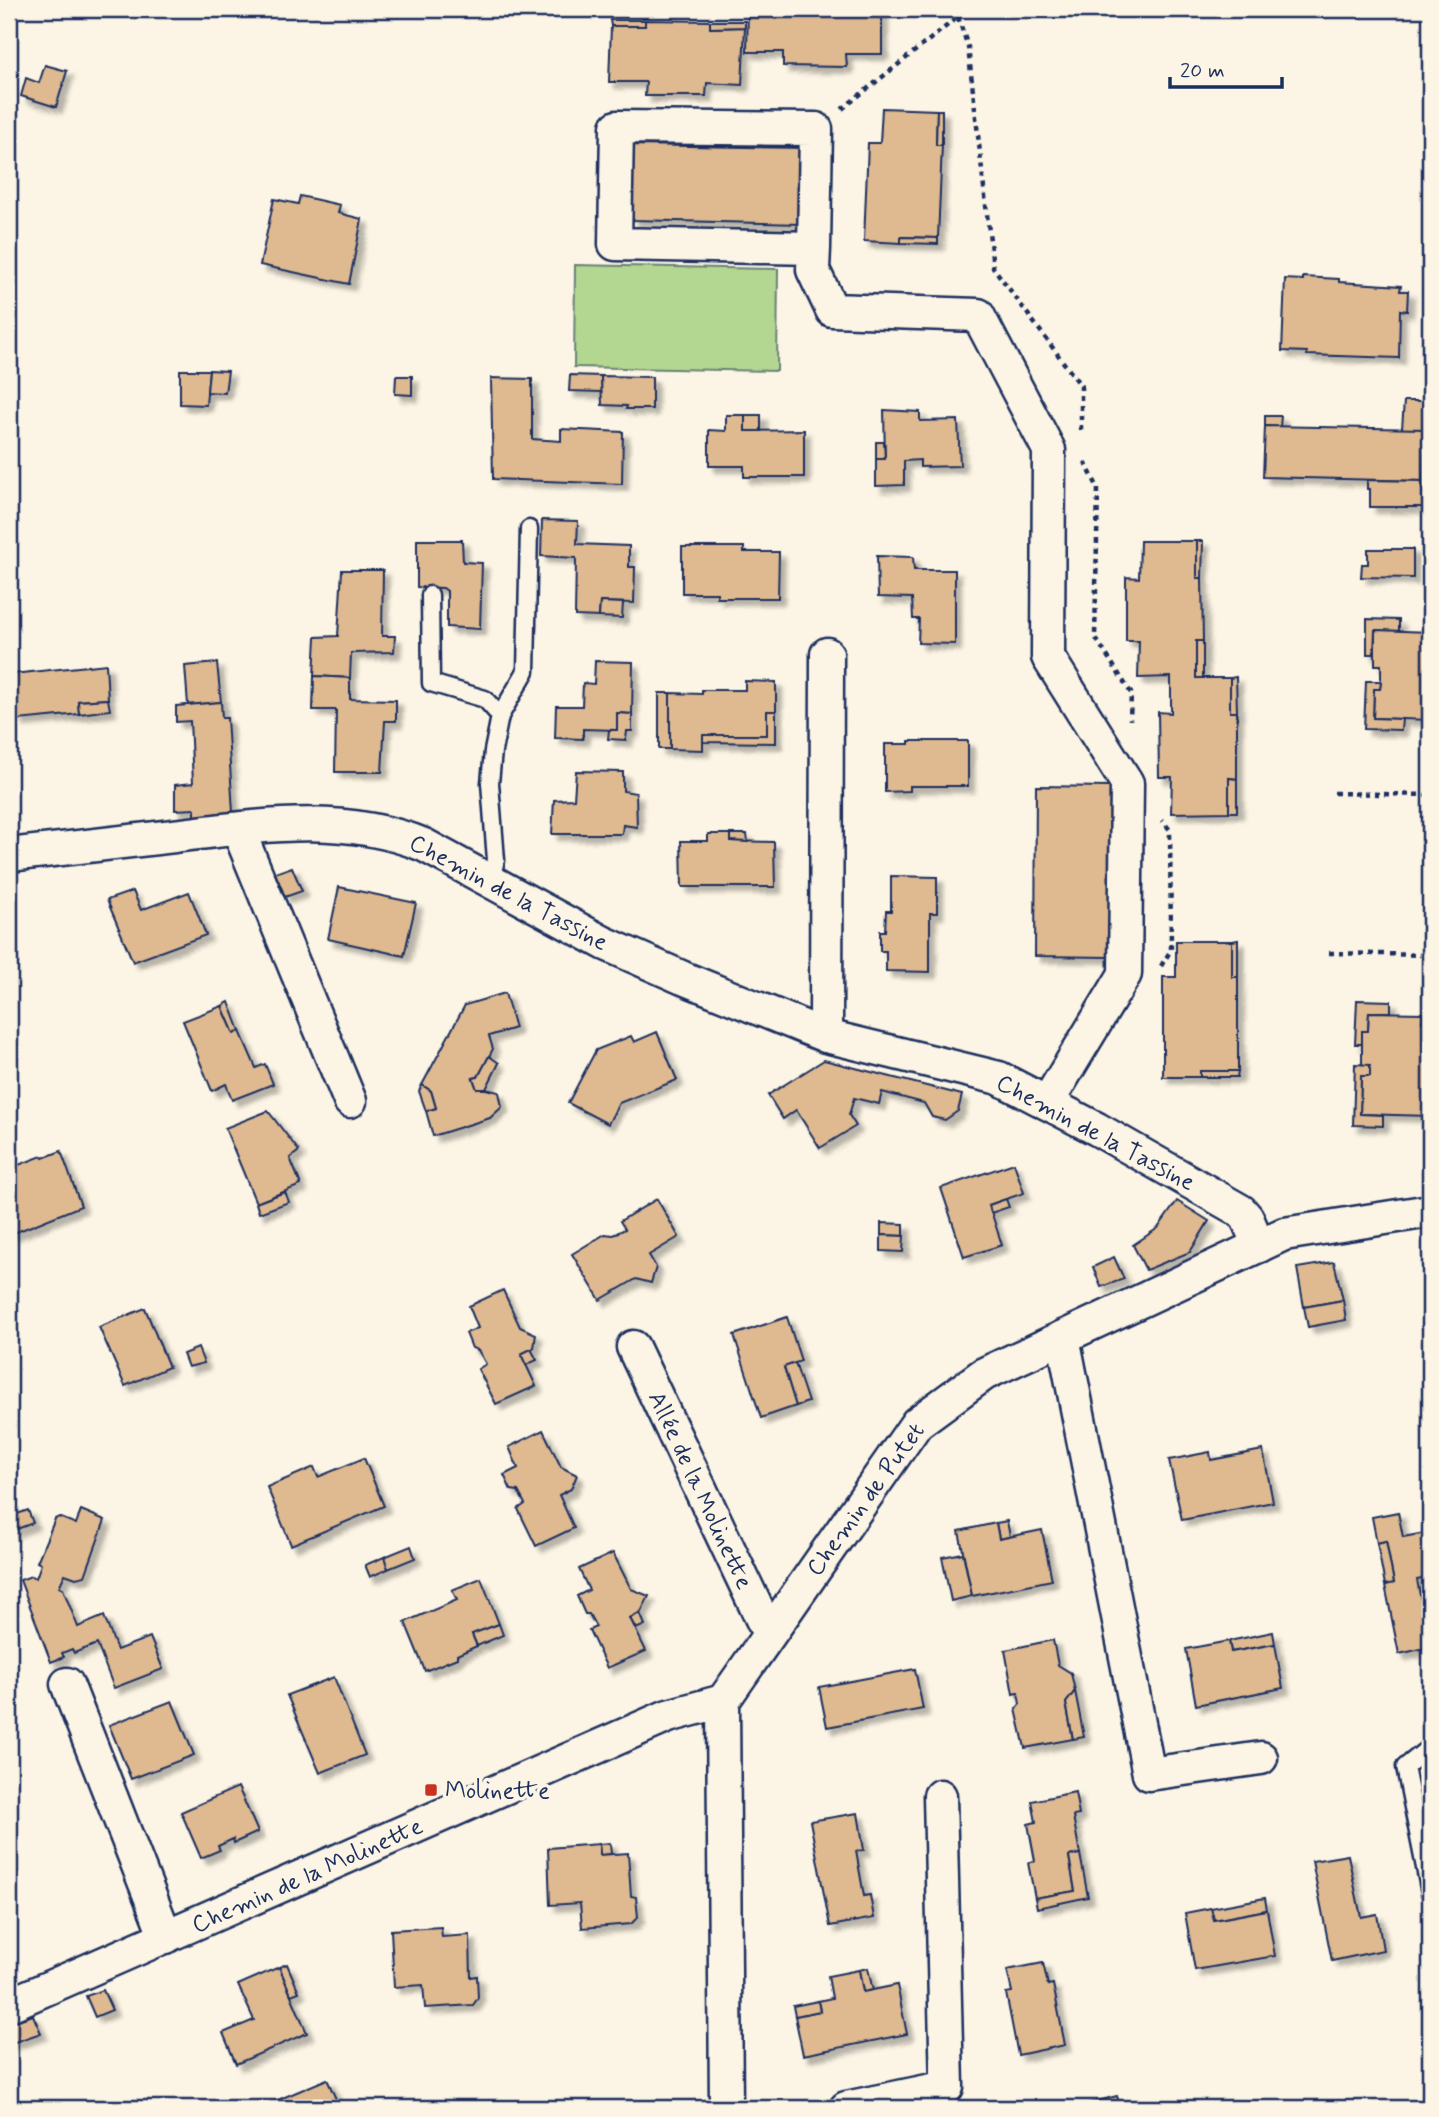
<svg xmlns="http://www.w3.org/2000/svg" width="1439" height="2117" font-family="Mynerve,sans-serif">
  <style>
    .green { fill: #b3d690; stroke: #678277; stroke-width: 2 }
    .building { fill: #dfb990; stroke: #1b2f5e; stroke-width: 2; filter: url(#shadow) }
    .lines { fill: none; stroke-linecap: round; stroke-linejoin: round }
    .service-casing { stroke: #1b2f5e; stroke-width: 21 }
    .minor-casing { stroke: #1b2f5e; stroke-width: 37 }
    .path { stroke: #1b2f5e; stroke-width: 4.5; stroke-dasharray: 5 5; stroke-linecap: butt }
    .service { stroke: #fcf5e5; stroke-width: 16 }
    .minor { stroke: #fcf5e5; stroke-width: 32 }
    .poi-dot { fill: #c8321e; stroke: #fcf5e5; stroke-width: 2.5 }
    .labels { text-anchor: middle; stroke-width: 7; stroke-linejoin: round; paint-order: stroke }
    .street-label { font-size: 24px; fill: #1b2f5e; stroke: #fcf5e5 }
    .poi-label { font-size: 24px; fill: #1b2f5e; stroke: #fcf5e5; text-anchor: start }
  </style>
  <defs>
    <filter id="shadow"><feDropShadow dx="6" dy="6" stdDeviation="2" flood-color="#0004"/></filter>
  </defs>
  <rect width="100%" height="100%" fill="#fcf5e5"/>
  <filter id="ink" filterUnits="userSpaceOnUse"><feTurbulence type="fractalNoise" baseFrequency=".0143" numOctaves="2"/><feDisplacementMap in="SourceGraphic" scale="14" xChannelSelector="R" yChannelSelector="G"/><feConvolveMatrix kernelMatrix="1 2 1 2 8 2 1 2 1" color-interpolation-filters="sRGB"/></filter>
  <g filter="url(#ink)">
    <!-- green -->
    <polygon class="green" points="575,265 778,269 777,371 574,367"/>
    <!-- building -->
    <g class="building">
      <polygon points="748,9 882,9 882,54 846,54 847,67 783,66 783,52 747,52"/>
      <polygon points="610,20 645,20 645,26 611,26"/>
      <polygon points="645,20 710,21 710,28 745,27 742,85 707,83 706,96 645,96 646,82 609,82 611,26 645,26"/>
      <polygon points="710,21 745,21 745,27 710,28"/>
      <polygon points="45,65 67,71 56,107 21,96 26,78 39,83"/>
      <polygon points="882,108 937,110 936,145 942,145 938,238 901,237 901,243 864,241 868,143 880,143"/>
      <polygon points="937,110 942,110 942,145 936,145"/>
      <polygon points="633,145 804,148 801,224 632,220"/>
      <polygon points="300,196 340,205 338,213 362,219 349,284 260,265 274,199 298,204"/>
      <polygon points="901,237 938,238 938,244 901,243"/>
      <polygon points="1303,277 1339,279 1339,282 1401,286 1400,291 1408,291 1407,311 1400,310 1399,358 1307,355 1307,352 1282,351 1285,279 1303,280"/>
      <polygon points="180,370 209,370 206,405 180,404"/>
      <polygon points="209,370 228,371 225,393 207,392"/>
      <polygon points="570,375 601,376 602,392 569,391"/>
      <polygon points="396,376 412,376 412,395 395,394"/>
      <polygon points="601,376 652,377 652,409 626,409 627,406 602,405"/>
      <polygon points="491,378 532,379 532,439 561,441 561,429 623,432 622,484 493,479"/>
      <polygon points="1404,401 1426,401 1425,429 1402,429"/>
      <polygon points="884,410 920,412 920,421 958,420 960,466 920,467 920,460 904,461 904,485 876,486 876,459 885,459"/>
      <polygon points="726,415 745,415 745,431 804,430 804,477 744,477 744,466 709,466 709,430 726,431"/>
      <rect x="745" y="415" width="16" height="16"/>
      <polygon points="1265,416 1281,416 1280,427 1265,426"/>
      <polygon points="1265,426 1425,429 1423,481 1263,477"/>
      <polygon points="876,442 884,442 885,459 876,459"/>
      <polygon points="1367,480 1423,481 1423,507 1370,507 1370,489 1367,489"/>
      <polygon points="542,520 578,521 577,544 629,546 629,567 635,567 634,603 600,602 599,617 575,616 576,558 541,556"/>
      <polygon points="417,540 462,540 463,562 482,563 480,629 447,627 447,591 443,588 417,587"/>
      <polygon points="1140,541 1197,541 1197,578 1202,578 1203,641 1196,641 1196,678 1230,678 1230,712 1237,712 1237,779 1229,778 1229,812 1171,813 1172,777 1159,777 1158,712 1171,713 1171,677 1138,678 1139,641 1126,641 1126,577 1139,578"/>
      <polygon points="1197,541 1203,541 1202,578 1197,578"/>
      <polygon points="682,547 744,547 744,552 779,552 778,598 717,598 717,593 682,593"/>
      <polygon points="1368,549 1413,549 1413,578 1361,577 1362,564 1368,564"/>
      <polygon points="877,556 913,557 914,570 955,570 955,644 918,643 919,619 913,619 912,598 878,597"/>
      <polygon points="342,570 383,570 382,636 395,636 394,652 351,653 350,678 314,676 316,637 338,636"/>
      <polygon points="600,602 623,603 622,618 599,617"/>
      <polygon points="1367,619 1399,620 1399,631 1375,630 1374,654 1367,654"/>
      <polygon points="1375,630 1430,632 1430,720 1373,718 1374,689 1380,689 1381,681 1381,665 1375,665"/>
      <rect x="1196" y="641" width="7" height="37"/>
      <polygon points="595,661 633,662 632,714 617,713 617,730 583,729 583,739 555,738 556,706 582,706 583,683 594,684"/>
      <polygon points="217,663 221,702 188,705 185,666"/>
      <polygon points="106,664 108,699 78,701 79,714 18,720 13,674"/>
      <polygon points="314,676 350,678 350,699 396,700 396,721 385,721 382,772 335,772 336,710 313,710"/>
      <polygon points="1236,677 1237,712 1230,712 1230,678"/>
      <polygon points="745,681 776,682 776,711 767,711 767,735 703,735 703,750 670,749 670,693 702,694 702,690 745,690"/>
      <polygon points="1366,681 1381,681 1380,689 1374,689 1373,718 1402,719 1401,730 1364,729"/>
      <rect x="659" y="693" width="11" height="56"/>
      <polygon points="108,699 110,710 79,714 78,701"/>
      <polygon points="221,702 222,718 227,718 233,812 195,816 195,809 175,810 175,785 193,783 190,721 176,722 176,706"/>
      <polygon points="767,711 776,711 776,743 703,742 703,735 767,735"/>
      <polygon points="617,713 632,714 632,731 627,731 626,740 608,739 609,730 617,730"/>
      <polygon points="909,741 968,741 968,786 910,786 910,791 885,792 885,744 909,744"/>
      <polygon points="576,771 623,772 623,791 636,793 637,827 623,825 622,834 552,834 554,800 574,799"/>
      <polygon points="1229,778 1237,779 1237,812 1229,812"/>
      <polygon points="1036,786 1110,787 1109,957 1035,956"/>
      <polygon points="708,834 731,834 731,841 774,842 775,887 682,887 681,841 708,841"/>
      <polygon points="731,834 747,834 748,842 731,841"/>
      <polygon points="292,867 302,891 285,897 275,873"/>
      <polygon points="891,876 937,877 937,913 930,913 930,972 886,971 886,951 880,951 880,931 885,931 886,911 891,911"/>
      <polygon points="339,887 416,903 404,956 328,939"/>
      <polygon points="133,891 141,910 189,892 206,935 133,962 107,900"/>
      <polygon points="1238,940 1238,977 1232,977 1232,941"/>
      <polygon points="1176,941 1232,941 1232,977 1238,977 1238,1071 1200,1071 1200,1077 1163,1077 1163,977 1176,977"/>
      <polygon points="505,993 515,1028 489,1036 493,1049 478,1077 473,1078 477,1089 481,1088 499,1092 502,1107 490,1118 433,1136 426,1111 436,1108 431,1091 422,1085 465,1005"/>
      <polygon points="1357,1000 1391,1001 1391,1012 1369,1012 1368,1031 1362,1031 1362,1044 1355,1044"/>
      <polygon points="229,1002 240,1031 234,1034 222,1006"/>
      <polygon points="222,1006 234,1034 240,1031 256,1068 265,1064 273,1084 232,1100 226,1084 212,1091 183,1021"/>
      <polygon points="1369,1012 1423,1013 1422,1022 1430,1022 1430,1116 1360,1114 1361,1076 1370,1076 1370,1065 1362,1065 1362,1031 1368,1031"/>
      <polygon points="657,1032 677,1080 619,1103 608,1124 568,1103 596,1050 631,1036 634,1042"/>
      <polygon points="489,1056 499,1063 486,1089 477,1089 473,1078 478,1077"/>
      <polygon points="824,1060 962,1095 958,1111 945,1120 932,1117 924,1103 882,1092 879,1104 854,1098 849,1115 856,1126 820,1148 796,1110 783,1119 768,1095"/>
      <polygon points="1355,1064 1370,1065 1370,1076 1361,1076 1360,1114 1383,1115 1383,1126 1353,1125"/>
      <polygon points="1200,1071 1238,1071 1237,1077 1200,1077"/>
      <polygon points="422,1085 431,1091 436,1108 426,1111 419,1091"/>
      <polygon points="268,1111 299,1151 290,1158 301,1185 256,1203 225,1128"/>
      <polygon points="61,1151 81,1206 9,1235 9,1171 14,1169 13,1167 42,1156 43,1158"/>
      <polygon points="1014,1163 1024,1193 989,1205 1002,1245 964,1257 941,1188"/>
      <polygon points="285,1192 289,1202 259,1213 256,1203"/>
      <polygon points="657,1199 679,1237 649,1255 656,1267 651,1283 636,1279 600,1300 572,1254 605,1234 613,1235 625,1229 620,1221"/>
      <polygon points="1006,1199 1009,1207 991,1213 989,1205"/>
      <polygon points="1177,1201 1209,1221 1190,1252 1146,1270 1133,1245 1158,1228"/>
      <polygon points="881,1223 904,1224 904,1236 881,1235"/>
      <polygon points="881,1235 904,1236 903,1252 881,1251"/>
      <polygon points="1114,1257 1124,1279 1101,1287 1093,1267"/>
      <polygon points="1334,1262 1343,1300 1304,1307 1297,1268"/>
      <polygon points="503,1290 520,1327 536,1334 534,1348 521,1354 536,1386 496,1404 478,1369 486,1364 478,1350 472,1348 466,1333 478,1328 469,1306"/>
      <polygon points="1343,1300 1346,1320 1308,1327 1304,1307"/>
      <polygon points="145,1308 169,1367 125,1386 99,1327"/>
      <polygon points="787,1317 801,1361 784,1367 796,1406 761,1418 734,1335"/>
      <polygon points="198,1348 204,1363 188,1367 183,1354"/>
      <polygon points="531,1349 537,1360 526,1365 521,1354"/>
      <polygon points="795,1363 808,1402 796,1406 784,1367"/>
      <polygon points="543,1430 561,1467 577,1475 571,1489 559,1495 574,1528 536,1546 518,1509 525,1504 518,1491 511,1490 504,1475 518,1468 509,1447"/>
      <polygon points="1263,1450 1273,1502 1182,1520 1169,1460 1210,1452 1211,1460"/>
      <polygon points="364,1458 384,1506 291,1545 267,1487 314,1467 318,1477"/>
      <polygon points="28,1510 33,1523 9,1532 9,1517"/>
      <polygon points="81,1510 105,1520 85,1576 76,1578 65,1574 59,1587 63,1589 78,1627 104,1616 117,1650 150,1637 163,1669 114,1688 97,1644 74,1653 72,1649 62,1653 64,1657 51,1662 20,1580 31,1576 36,1578 41,1564 37,1562 55,1519 59,1517 76,1524"/>
      <polygon points="1398,1512 1403,1537 1430,1532 1430,1577 1417,1580 1430,1647 1399,1654 1385,1585 1394,1583 1386,1541 1377,1543 1372,1517"/>
      <polygon points="1007,1521 1010,1537 999,1539 996,1523"/>
      <polygon points="996,1523 999,1539 1042,1530 1052,1580 972,1596 959,1531"/>
      <polygon points="1386,1541 1394,1583 1385,1585 1377,1543"/>
      <polygon points="411,1546 415,1558 388,1569 384,1557"/>
      <polygon points="613,1553 631,1589 649,1596 641,1612 630,1618 646,1651 607,1668 589,1630 596,1627 589,1614 585,1614 577,1596 589,1590 579,1569"/>
      <polygon points="963,1553 972,1596 951,1601 942,1557"/>
      <polygon points="384,1557 388,1569 370,1577 365,1565"/>
      <polygon points="481,1578 499,1624 472,1634 477,1646 457,1655 457,1658 425,1671 405,1622 457,1600 452,1590"/>
      <polygon points="640,1613 645,1625 636,1629 630,1618"/>
      <polygon points="499,1624 503,1635 477,1646 472,1634"/>
      <polygon points="1273,1632 1275,1644 1231,1652 1229,1641"/>
      <polygon points="1053,1640 1058,1665 1071,1673 1075,1691 1066,1703 1073,1739 1025,1748 1016,1709 1020,1704 1018,1693 1013,1694 1005,1650"/>
      <polygon points="1229,1641 1231,1652 1275,1644 1283,1688 1196,1705 1186,1649"/>
      <polygon points="915,1669 923,1709 827,1727 819,1687"/>
      <polygon points="334,1677 365,1755 320,1773 287,1695"/>
      <polygon points="1075,1691 1084,1737 1073,1739 1066,1703"/>
      <polygon points="172,1701 194,1755 131,1779 109,1725"/>
      <polygon points="238,1787 258,1832 234,1843 233,1839 218,1846 220,1850 201,1858 181,1812"/>
      <polygon points="1075,1792 1079,1815 1073,1816 1080,1854 1069,1856 1075,1891 1035,1898 1028,1863 1035,1861 1028,1824 1036,1822 1032,1801"/>
      <polygon points="858,1813 864,1850 856,1851 864,1896 870,1895 874,1918 830,1926 810,1821"/>
      <polygon points="610,1843 611,1854 600,1855 599,1844"/>
      <polygon points="599,1844 600,1855 628,1853 631,1896 636,1897 638,1917 631,1924 582,1928 580,1903 550,1905 548,1848"/>
      <polygon points="1080,1854 1088,1897 1037,1908 1035,1898 1075,1891 1069,1856"/>
      <polygon points="1348,1855 1361,1917 1377,1914 1383,1950 1332,1961 1312,1861"/>
      <polygon points="1265,1898 1267,1910 1214,1920 1211,1908"/>
      <polygon points="1211,1908 1214,1920 1267,1910 1275,1956 1195,1970 1185,1913"/>
      <polygon points="441,1927 442,1937 470,1935 471,1977 477,1976 478,1998 473,2005 425,2008 423,1985 394,1987 391,1930"/>
      <polygon points="1043,1963 1048,1985 1053,1984 1065,2045 1018,2055 1006,1993 1012,1992 1007,1970"/>
      <polygon points="287,1964 299,1992 291,1995 279,1967"/>
      <polygon points="279,1967 307,2033 236,2064 223,2033 254,2020 238,1985"/>
      <polygon points="868,1968 873,1991 863,1992 859,1970"/>
      <polygon points="859,1970 863,1992 897,1985 907,2034 803,2055 795,2016 820,2011 818,2001 832,1998 828,1976"/>
      <polygon points="103,1990 112,2010 95,2017 86,1996"/>
      <polygon points="818,2001 820,2011 795,2016 793,2006"/>
      <polygon points="33,2015 41,2033 9,2044 9,2023"/>
      <polygon points="327,2079 340,2108 259,2108"/>
      <polygon points="1117,2096 1121,2108 1088,2108 1086,2104"/>
    </g>
    <g class="lines">
      <defs>
        <g id="service">
          <polyline points="430,595 431,683 485,699 500,716"/>
          <polyline points="490,881 496,860 490,783 493,751 500,716 526,671 529,529"/>
          <polyline points="1430,1747 1405,1767 1430,1893"/>
        </g>
        <g id="minor">
          <polyline points="814,248 816,129 617,127 615,244 814,248 813,270 832,310 978,315 1049,450 1048,657 1127,783 1125,974 1047,1103"/>
          <polyline points="238,829 350,1101"/>
          <path d="M9,855c55,-6 110,-13 165,-19 85,-10 168,-24 250,9l180,98 79,35 143,58 173,42 98,51 144,82 6,7 12,28"/>
          <polyline points="826,1036 827,654"/>
          <polyline points="1063,1337 1149,1774 1261,1758"/>
          <polyline points="633,1347 769,1634"/>
          <polyline points="67,1684 166,1937"/>
          <polyline points="9,2005 668,1716 723,1701"/>
          <polyline points="726,2108 723,1701 917,1423 984,1374 1284,1234 1430,1211"/>
          <polyline points="846,2108 947,2087 940,1796"/>
        </g>
      </defs>
      <!-- service casing -->
      <use href="#service" class="service-casing"/>
      <!-- minor casing -->
      <use href="#minor" class="minor-casing"/>
      <!-- path -->
      <g class="path">
        <polyline points="958,17 968,47 993,267 1081,386 1081,433"/>
        <polyline points="842,109 958,17 958,9"/>
        <polyline points="1085,462 1098,488 1095,637 1131,693 1130,720"/>
        <polyline points="1334,793 1430,795"/>
        <polyline points="1329,953 1430,955"/>
        <polyline points="1161,966 1171,950 1170,830 1162,820"/>
      </g>
      <!-- service -->
      <use href="#service" class="service"/>
      <!-- minor -->
      <use href="#minor" class="minor"/>
    </g>
  </g>
  <!-- markers -->
  <rect class="poi-dot" x="424" y="1783" width="14" height="14" rx="3.5"/>
  <g class="labels">
    <!-- street labels -->
    <g class="street-label">
      <text transform="translate(509 892) rotate(28)" y="8">Chemin de la Tassine</text>
      <text transform="translate(1096 1132) rotate(28)" y="8">Chemin de la Tassine</text>
      <text transform="translate(701 1490) rotate(65)" y="8">Allée de la Molinette</text>
      <text transform="translate(865 1499) rotate(-54)" y="8">Chemin de Putet</text>
      <text transform="translate(307 1875) rotate(-24)" y="8">Chemin de la Molinette</text>
    </g>
    <!-- poi labels -->
    <g class="poi-label">
      <text x="445" y="1798">Molinette</text>
    </g>
  </g>
  <!-- margin -->
  <rect width="1439" height="2117" fill="none" stroke="#fcf5e5" stroke-width="35"/>
  <rect x="18" y="18" width="1404" height="2082" fill="none" stroke="#1b2f5e" stroke-width="2.5" filter="url(#ink)"/>
  <!-- scale -->
  <path d="M1170 77v10h112v-10" fill="none" stroke="#1b2f5e" stroke-width="3.5"/>
  <text x="1180" y="77" font-size="21" fill="#1b2f5e" stroke="#fcf5e5" stroke-width="5" paint-order="stroke">20 m</text>
</svg>
